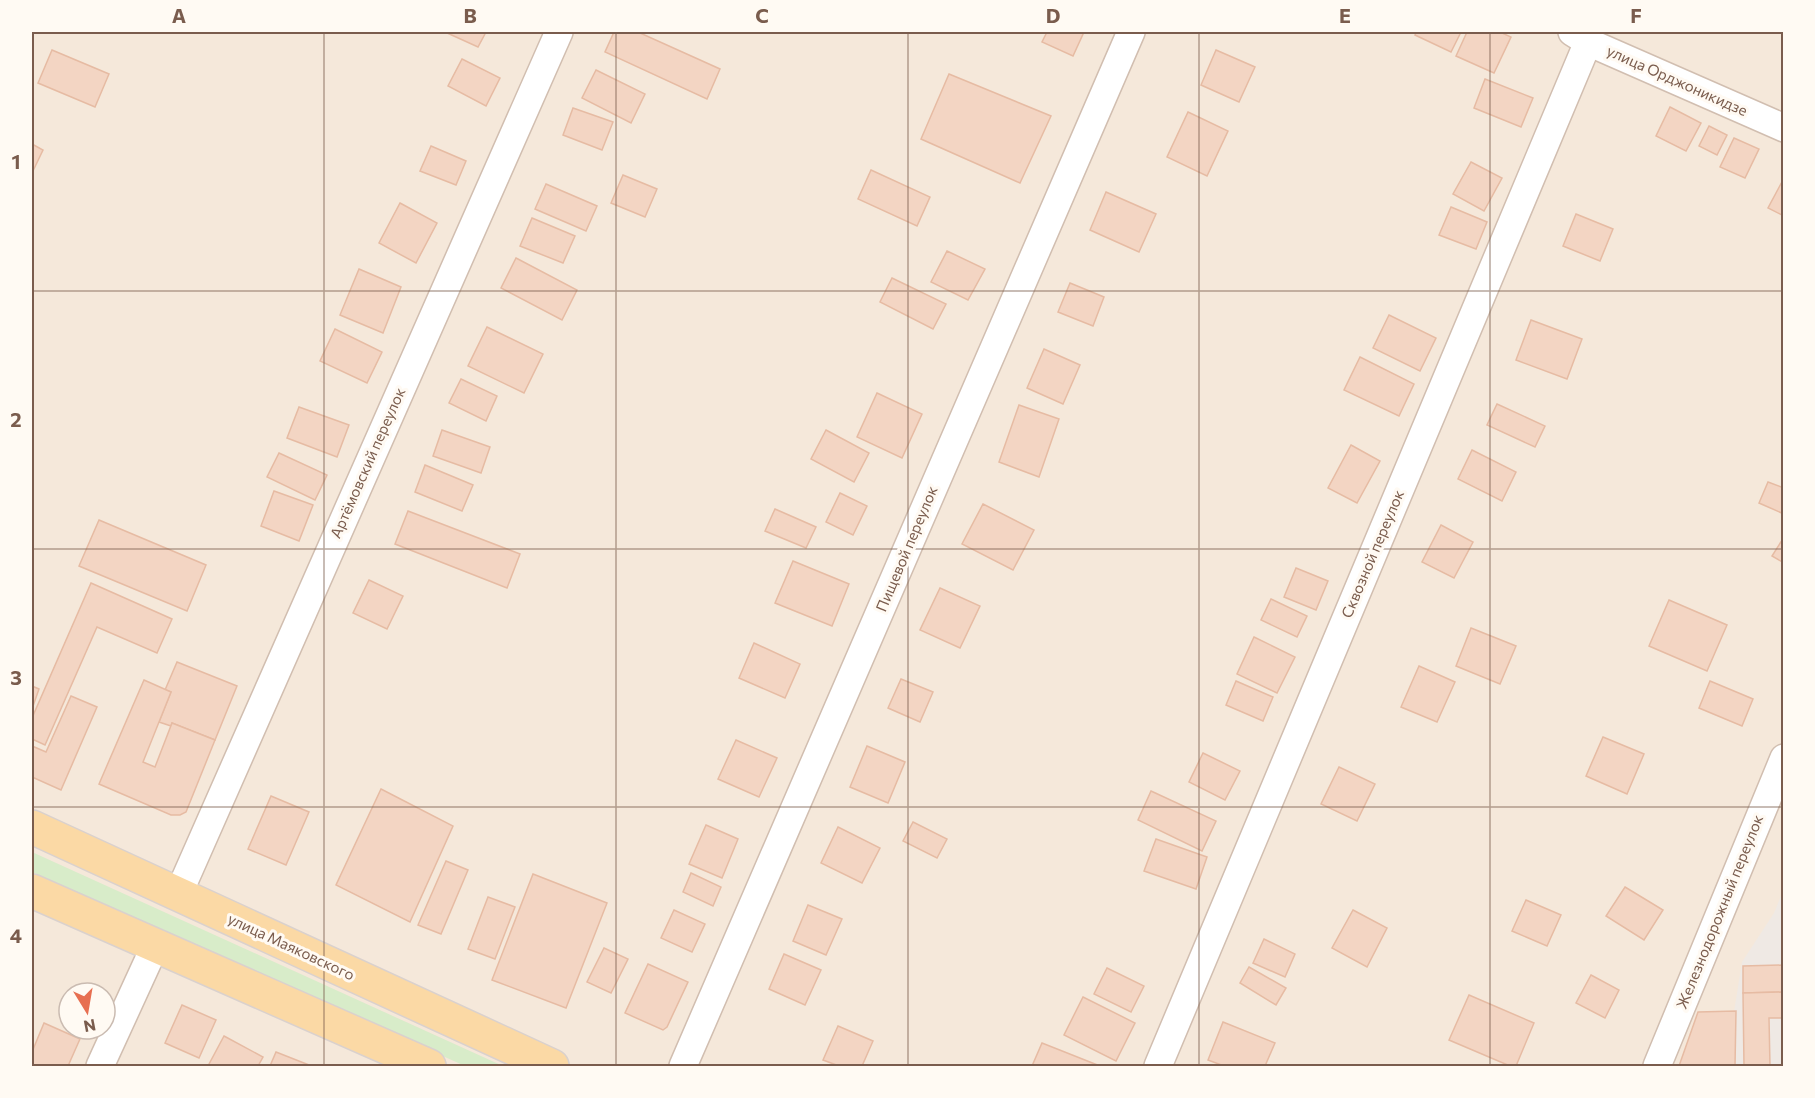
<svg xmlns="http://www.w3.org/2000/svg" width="1815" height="1098" font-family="Commissioner,sans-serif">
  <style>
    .residential { fill: #f5e8da; fill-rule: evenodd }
    .industrial { fill: #efe9e4 }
    .green { fill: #d8ecc9 }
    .building { fill: #f3d5c3; stroke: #e6bba3; stroke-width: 1.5 }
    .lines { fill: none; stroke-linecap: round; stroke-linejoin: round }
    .minor-casing { stroke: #d1beb0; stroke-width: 30 }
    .primary-casing { stroke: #dad1cd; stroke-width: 36 }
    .minor { stroke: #fff; stroke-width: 27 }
    .primary { stroke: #fbd9a5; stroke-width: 33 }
    .grid { fill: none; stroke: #7a5c4d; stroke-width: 1.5; stroke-opacity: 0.55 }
    .labels { text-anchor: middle; stroke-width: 6; stroke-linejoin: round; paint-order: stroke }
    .street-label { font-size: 15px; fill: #7a5c4d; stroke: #fffaf3 }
    .neatline { fill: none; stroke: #7a5c4d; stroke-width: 2 }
    .grid-label { font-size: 20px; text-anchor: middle; font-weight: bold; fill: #7a5c4d }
  </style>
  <rect width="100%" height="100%" fill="#fdf6ec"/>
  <!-- residential -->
  <path class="residential" d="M32,32h1751v1034h-1751zM69,993h36v36h-36z"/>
  <!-- industrial -->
  <polygon class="industrial" points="1783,891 1783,1066 1734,1066 1733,1018 1742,962 1774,913"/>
  <!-- green -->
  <polygon class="green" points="32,852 503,1066 465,1066 32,872"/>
  <!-- building -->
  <g class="building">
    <polygon points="445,32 486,32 478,47"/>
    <polygon points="614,32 638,32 720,69 707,99 605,52"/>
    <polygon points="1047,32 1084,32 1073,56 1042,42"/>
    <polygon points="1416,32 1461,32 1451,52 1415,35"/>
    <polygon points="1467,32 1500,32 1511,37 1494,73 1456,56"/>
    <polygon points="52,50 109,74 95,107 38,83"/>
    <polygon points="1216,50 1255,67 1239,102 1201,85"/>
    <polygon points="462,59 500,78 486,106 448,86"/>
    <polygon points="596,70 645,94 631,123 582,98"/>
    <polygon points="949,74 1051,116 1020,183 921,139"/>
    <polygon points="1485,79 1533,98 1521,127 1474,108"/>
    <polygon points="1670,107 1701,123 1686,151 1656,136"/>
    <polygon points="573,108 613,122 602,150 563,135"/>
    <polygon points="1188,112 1228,131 1207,176 1167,157"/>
    <polygon points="1709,126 1727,135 1717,155 1699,146"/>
    <polygon points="1734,138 1759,149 1745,178 1720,167"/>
    <polygon points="32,144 43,150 32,173"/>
    <polygon points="431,146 466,161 456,185 420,171"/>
    <polygon points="1471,162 1502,178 1484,211 1453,194"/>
    <polygon points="871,170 930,197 917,226 858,199"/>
    <polygon points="623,175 657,189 645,217 611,203"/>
    <polygon points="1784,178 1784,216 1768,208"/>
    <polygon points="546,184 597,206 586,231 535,209"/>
    <polygon points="1106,192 1156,214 1139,252 1090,230"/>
    <polygon points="400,203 437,223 416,263 379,243"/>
    <polygon points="1451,207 1487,222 1476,249 1439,235"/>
    <polygon points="1576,214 1613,229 1600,261 1563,246"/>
    <polygon points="532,218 575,236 563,263 520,246"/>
    <polygon points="947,251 985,269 968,300 931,282"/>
    <polygon points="516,258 577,290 562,320 501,288"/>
    <polygon points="359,269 401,287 383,333 340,315"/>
    <polygon points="892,278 946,304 933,329 880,302"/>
    <polygon points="1070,283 1104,297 1093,326 1058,312"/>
    <polygon points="1389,315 1436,338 1420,371 1373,348"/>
    <polygon points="1531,320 1582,339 1567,379 1516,360"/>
    <polygon points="487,327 543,354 524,393 468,366"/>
    <polygon points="335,329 382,352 367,383 320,361"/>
    <polygon points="1044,349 1080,365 1063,404 1027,388"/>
    <polygon points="1360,357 1414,384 1399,416 1344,390"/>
    <polygon points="461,379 497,396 486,421 449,403"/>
    <polygon points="877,393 922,414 902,458 857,437"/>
    <polygon points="1497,404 1545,426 1535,447 1487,425"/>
    <polygon points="1019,405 1059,419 1039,477 999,462"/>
    <polygon points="299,407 349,425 337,457 287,438"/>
    <polygon points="442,430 490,447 481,473 433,456"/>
    <polygon points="826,430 869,453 854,482 811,459"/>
    <polygon points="1351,445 1380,461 1357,503 1328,488"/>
    <polygon points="1472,450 1516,472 1502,501 1458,479"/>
    <polygon points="279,453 327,475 315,500 267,477"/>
    <polygon points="425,465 473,485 462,511 415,492"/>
    <polygon points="1768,482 1784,488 1784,514 1759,503"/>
    <polygon points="274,491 313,505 299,541 261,526"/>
    <polygon points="840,493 867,506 853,535 826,522"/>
    <polygon points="983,504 1034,530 1013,570 962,544"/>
    <polygon points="775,509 816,527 806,548 765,531"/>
    <polygon points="408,511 520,554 507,588 395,544"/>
    <polygon points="99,520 206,565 187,611 79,566"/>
    <polygon points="1441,525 1473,542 1454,578 1422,562"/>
    <polygon points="1784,537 1784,563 1772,556"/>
    <polygon points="793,561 849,584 832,626 775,603"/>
    <polygon points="1296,568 1328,581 1316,610 1284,597"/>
    <polygon points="369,580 403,596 387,629 353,613"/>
    <polygon points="91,583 172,619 157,653 97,627 45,745 32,739 32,718"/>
    <polygon points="940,588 980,606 960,648 920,630"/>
    <polygon points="1271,599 1307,616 1297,637 1261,620"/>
    <polygon points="1669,600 1727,625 1707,671 1649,646"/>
    <polygon points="1471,628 1516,646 1500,684 1456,666"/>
    <polygon points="1254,637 1295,657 1277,693 1237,674"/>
    <polygon points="754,643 800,664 785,698 739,678"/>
    <polygon points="177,662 237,686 215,740 172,723 171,726 159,722 171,692 165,690"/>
    <polygon points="1419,666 1455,682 1437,722 1401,707"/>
    <polygon points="901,679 933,692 920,722 888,708"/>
    <polygon points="144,680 171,692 143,762 155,767 172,723 215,740 186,812 180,815 171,815 99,784"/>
    <polygon points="1236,681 1273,697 1263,721 1226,705"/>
    <polygon points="1710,681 1753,699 1742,726 1699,708"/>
    <polygon points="32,686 39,689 32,709"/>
    <polygon points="71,696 97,707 61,790 32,777 32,746 46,752"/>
    <polygon points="1603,737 1644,754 1627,794 1586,776"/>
    <polygon points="736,740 777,758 759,797 718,779"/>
    <polygon points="867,746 905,762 888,803 850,787"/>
    <polygon points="1203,753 1240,771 1225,800 1189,782"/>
    <polygon points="1339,767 1375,784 1357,821 1321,804"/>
    <polygon points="381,789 453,826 410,922 336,885"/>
    <polygon points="1151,791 1216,821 1202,851 1138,820"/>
    <polygon points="271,796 309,812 286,865 248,849"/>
    <polygon points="913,822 947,839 937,858 903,841"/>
    <polygon points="706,825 738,839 722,878 689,864"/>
    <polygon points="838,827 880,848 862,883 821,863"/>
    <polygon points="1156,839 1207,857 1196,889 1144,871"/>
    <polygon points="446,861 468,870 441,934 418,925"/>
    <polygon points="691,873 721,887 713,906 683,892"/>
    <polygon points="533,874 607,903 566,1008 492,980"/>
    <polygon points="1625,887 1663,910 1644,940 1606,916"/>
    <polygon points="488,897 515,907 495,959 468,949"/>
    <polygon points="1526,900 1561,915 1547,946 1512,931"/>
    <polygon points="808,905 842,919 826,955 793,941"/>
    <polygon points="674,910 705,924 692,952 661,938"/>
    <polygon points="1353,910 1387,928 1367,967 1332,948"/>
    <polygon points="1264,939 1295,954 1285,977 1253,963"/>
    <polygon points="604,948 628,959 611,993 587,982"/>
    <polygon points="784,954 821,970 805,1005 769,989"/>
    <polygon points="648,964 688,982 667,1027 663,1030 625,1013"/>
    <polygon points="1784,965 1784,992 1743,993 1743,966"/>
    <polygon points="1249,967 1286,988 1276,1005 1240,983"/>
    <polygon points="1107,968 1144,986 1131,1012 1094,994"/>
    <polygon points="1591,975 1619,990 1605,1018 1576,1003"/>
    <polygon points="1784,992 1784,1018 1769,1018 1770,1066 1744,1066 1743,993"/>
    <polygon points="1469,995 1534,1023 1516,1066 1510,1066 1449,1040"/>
    <polygon points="1083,997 1135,1023 1116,1061 1064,1035"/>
    <polygon points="182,1005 216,1020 199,1058 165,1043"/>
    <polygon points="1736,1011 1735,1066 1679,1066 1698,1012"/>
    <polygon points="1223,1022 1275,1043 1265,1066 1224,1066 1208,1060"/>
    <polygon points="44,1023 80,1039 68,1066 32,1066 32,1052"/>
    <polygon points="838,1026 873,1041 862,1066 839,1066 823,1060"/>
    <polygon points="224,1036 263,1057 258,1066 208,1066"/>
    <polygon points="1042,1043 1100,1066 1032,1066"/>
    <polygon points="276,1052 309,1065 270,1066"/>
  </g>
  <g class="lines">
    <defs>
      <g id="minor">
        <polyline points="1572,32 1588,42 1784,128"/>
        <polyline points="178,895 559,32"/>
        <polyline points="100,1066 155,946"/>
        <polyline points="683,1066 1131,32"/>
        <polyline points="1158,1066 1588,42"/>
        <polyline points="1657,1066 1784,758"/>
      </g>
      <g id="primary">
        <polyline points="32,827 552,1066"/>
        <polyline points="32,891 429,1066"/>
      </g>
    </defs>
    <!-- minor casing -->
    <use href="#minor" class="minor-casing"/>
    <!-- primary casing -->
    <use href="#primary" class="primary-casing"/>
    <!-- minor -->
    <use href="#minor" class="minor"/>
    <!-- primary -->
    <use href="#primary" class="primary"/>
  </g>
  <!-- grid -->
  <path class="grid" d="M324,32v1034M616,32v1034M908,32v1034M1199,32v1034M1490,32v1034M32,291h1752M32,549h1752M32,807h1752"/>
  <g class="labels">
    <!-- street labels -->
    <g class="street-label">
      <text transform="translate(1677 81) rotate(24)" y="5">улица Орджоникидзе</text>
      <text transform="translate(368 463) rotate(-66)" y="5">Артёмовский переулок</text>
      <text transform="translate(907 549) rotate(-67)" y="5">Пищевой переулок</text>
      <text transform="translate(1373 554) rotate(-67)" y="5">Сквозной переулок</text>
      <text transform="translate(1720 912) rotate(-68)" y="5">Железнодорожный переулок</text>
      <text transform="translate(291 947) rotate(25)" y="5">улица Маяковского</text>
    </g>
  </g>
  <!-- border -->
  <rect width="1815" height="1098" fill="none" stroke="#fffaf3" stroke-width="66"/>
  <!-- north arrow -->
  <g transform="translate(87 1011) rotate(169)"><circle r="28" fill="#fffaf3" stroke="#cabbb1" stroke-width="1.5"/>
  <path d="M0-4.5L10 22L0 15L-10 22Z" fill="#e76f51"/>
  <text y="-9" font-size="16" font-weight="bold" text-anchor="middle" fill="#7a5c4d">N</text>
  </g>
  <rect x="33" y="33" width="1749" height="1032" class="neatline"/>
  <g class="grid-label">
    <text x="179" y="23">A</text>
    <text x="470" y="23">B</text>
    <text x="762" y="23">C</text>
    <text x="1053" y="23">D</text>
    <text x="1345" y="23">E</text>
    <text x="1636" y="23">F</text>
    <text x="16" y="169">1</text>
    <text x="16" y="427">2</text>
    <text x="16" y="685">3</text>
    <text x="16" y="943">4</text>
  </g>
</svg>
